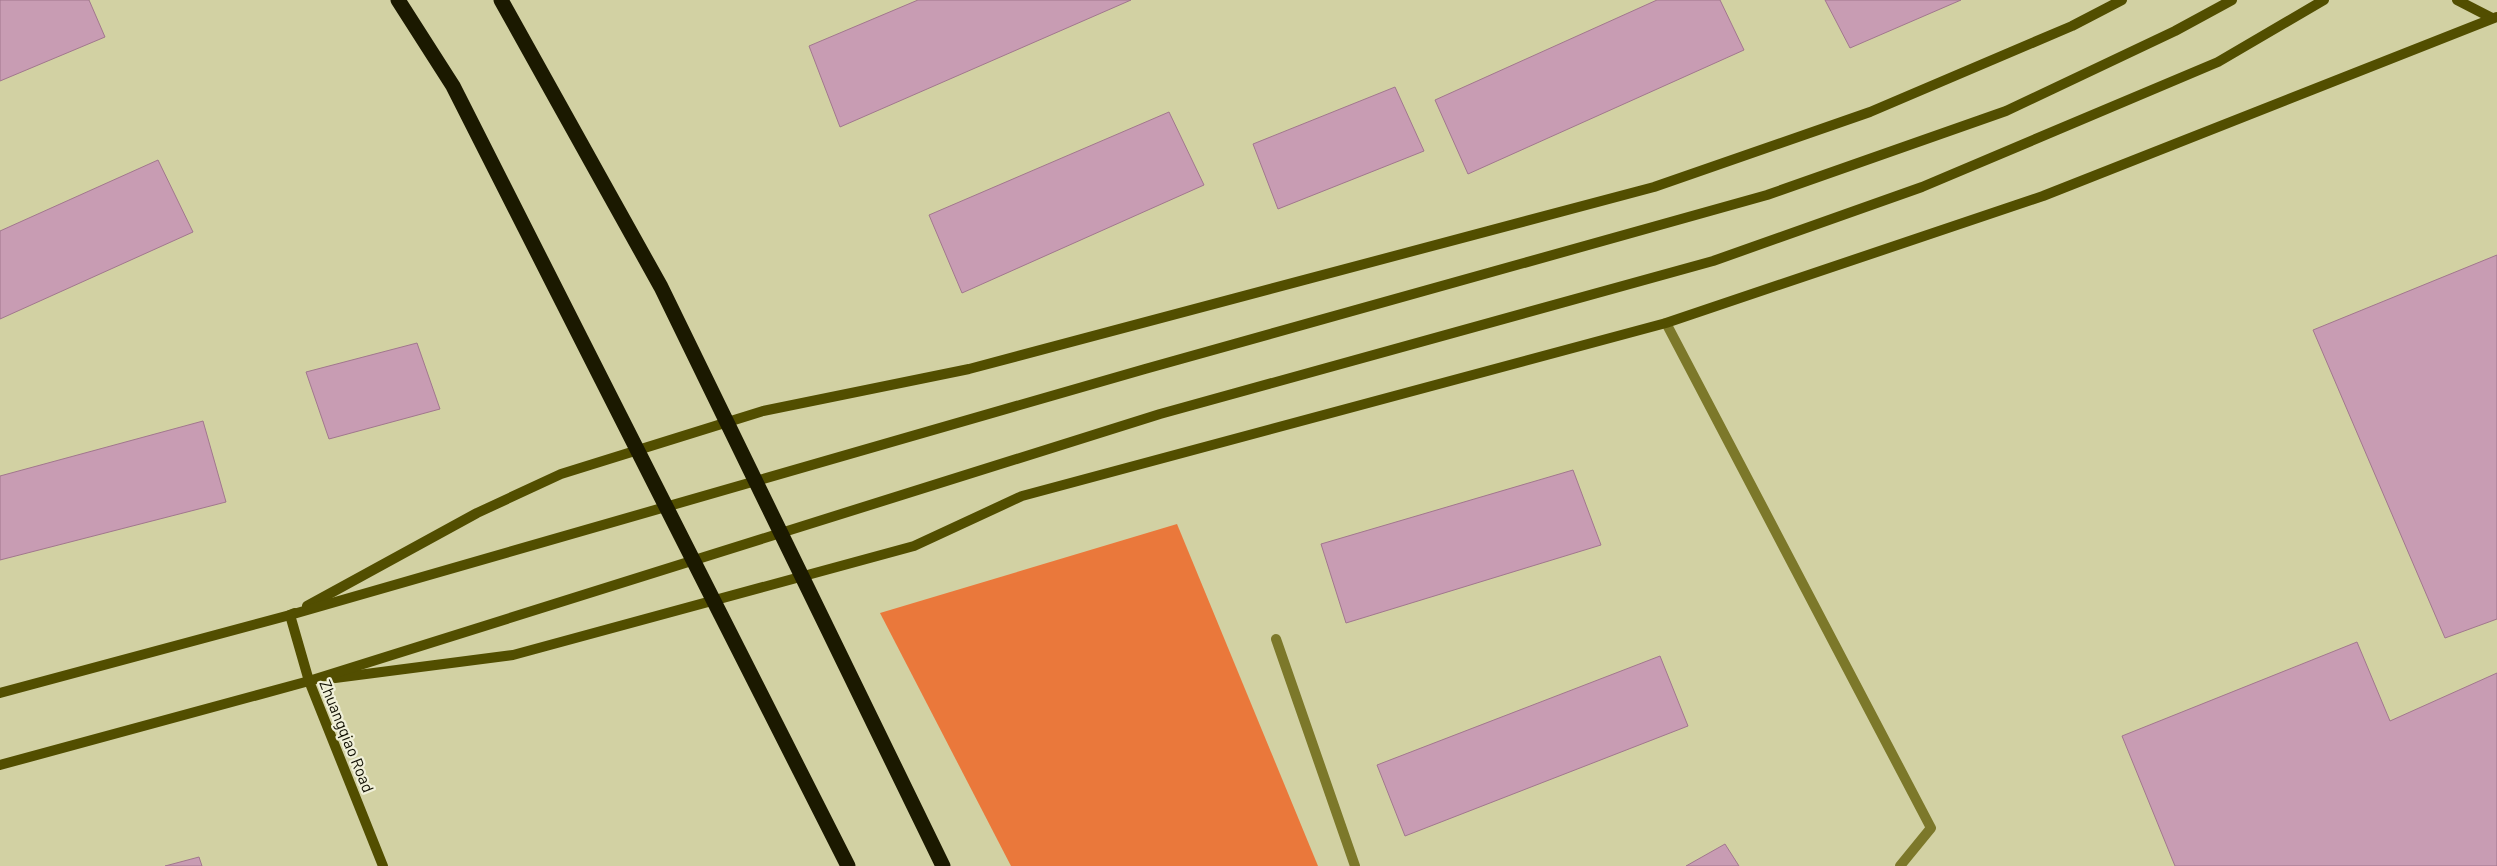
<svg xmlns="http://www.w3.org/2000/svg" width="2497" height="866" font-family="Barlow,sans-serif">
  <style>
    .green { fill: #ea783b }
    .building { fill: #c89cb3; stroke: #a1778d }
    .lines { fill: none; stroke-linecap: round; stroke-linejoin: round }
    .lane { stroke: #7c782a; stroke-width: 10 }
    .street { stroke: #7c782a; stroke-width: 10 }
    .secondary { stroke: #524e00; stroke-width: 10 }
    .highway-bridge { stroke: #1b1900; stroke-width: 15 }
    .labels { text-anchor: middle; stroke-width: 4.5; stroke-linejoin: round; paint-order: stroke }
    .street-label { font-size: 16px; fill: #0f0e01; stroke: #f0f0d9 }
  </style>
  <rect width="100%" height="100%" fill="#d2d1a3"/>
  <!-- green -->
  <polygon class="green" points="1177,524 1318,866 1011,866 880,613"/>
  <!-- building -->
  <g class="building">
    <polygon points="0,0 89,0 105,37 0,81"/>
    <polygon points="918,0 1131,0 840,127 809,46"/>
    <polygon points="1657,0 1720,0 1744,50 1468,174 1435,100"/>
    <polygon points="1825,0 1961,0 1850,48"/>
    <polygon points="1395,87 1424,151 1278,209 1253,144"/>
    <polygon points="1169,112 1204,185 962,293 929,215"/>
    <polygon points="158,160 193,232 0,319 0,231"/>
    <polygon points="2497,255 2497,619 2445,638 2313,330"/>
    <polygon points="417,343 440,409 329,439 306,372"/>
    <polygon points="203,421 226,502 0,560 0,476"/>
    <polygon points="1573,470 1601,545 1346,623 1321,544"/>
    <polygon points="2357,642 2390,721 2497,673 2497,866 2175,866 2122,736"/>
    <polygon points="1660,656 1688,726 1405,836 1377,765"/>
    <polygon points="1725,844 1739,866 1686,866"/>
    <polygon points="199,857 202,866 165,866"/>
  </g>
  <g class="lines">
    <!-- lane -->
    <polyline class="lane" points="1276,639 1355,866"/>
    <!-- street -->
    <polyline class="street" points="1666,323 1931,828 1900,866"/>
    <!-- secondary -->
    <g class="secondary">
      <polyline points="2457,0 2492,18"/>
      <polyline points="307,606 477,513 561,474 763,411 969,369 1654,187 1870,112 2072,26 2122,0"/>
      <polyline points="295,613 290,615 309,681 383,866"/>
      <polyline points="335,678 513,655 914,546 1022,496 1666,323 2043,196 2497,17"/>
      <polyline points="0,693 290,615 1145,369 1767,195 2006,111 2175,31 2232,0"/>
      <polyline points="0,765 309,681 1160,414 1713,261 1922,187 2218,62 2324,0"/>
    </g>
    <!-- highway-bridge -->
    <g class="highway-bridge">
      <polyline points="398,0 453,86 848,866"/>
      <polyline points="501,0 661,287 943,866"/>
    </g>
  </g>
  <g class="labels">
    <!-- street labels -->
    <g class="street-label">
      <text transform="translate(347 736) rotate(68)" y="6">Zhuangqiao Road</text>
    </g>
  </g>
</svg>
